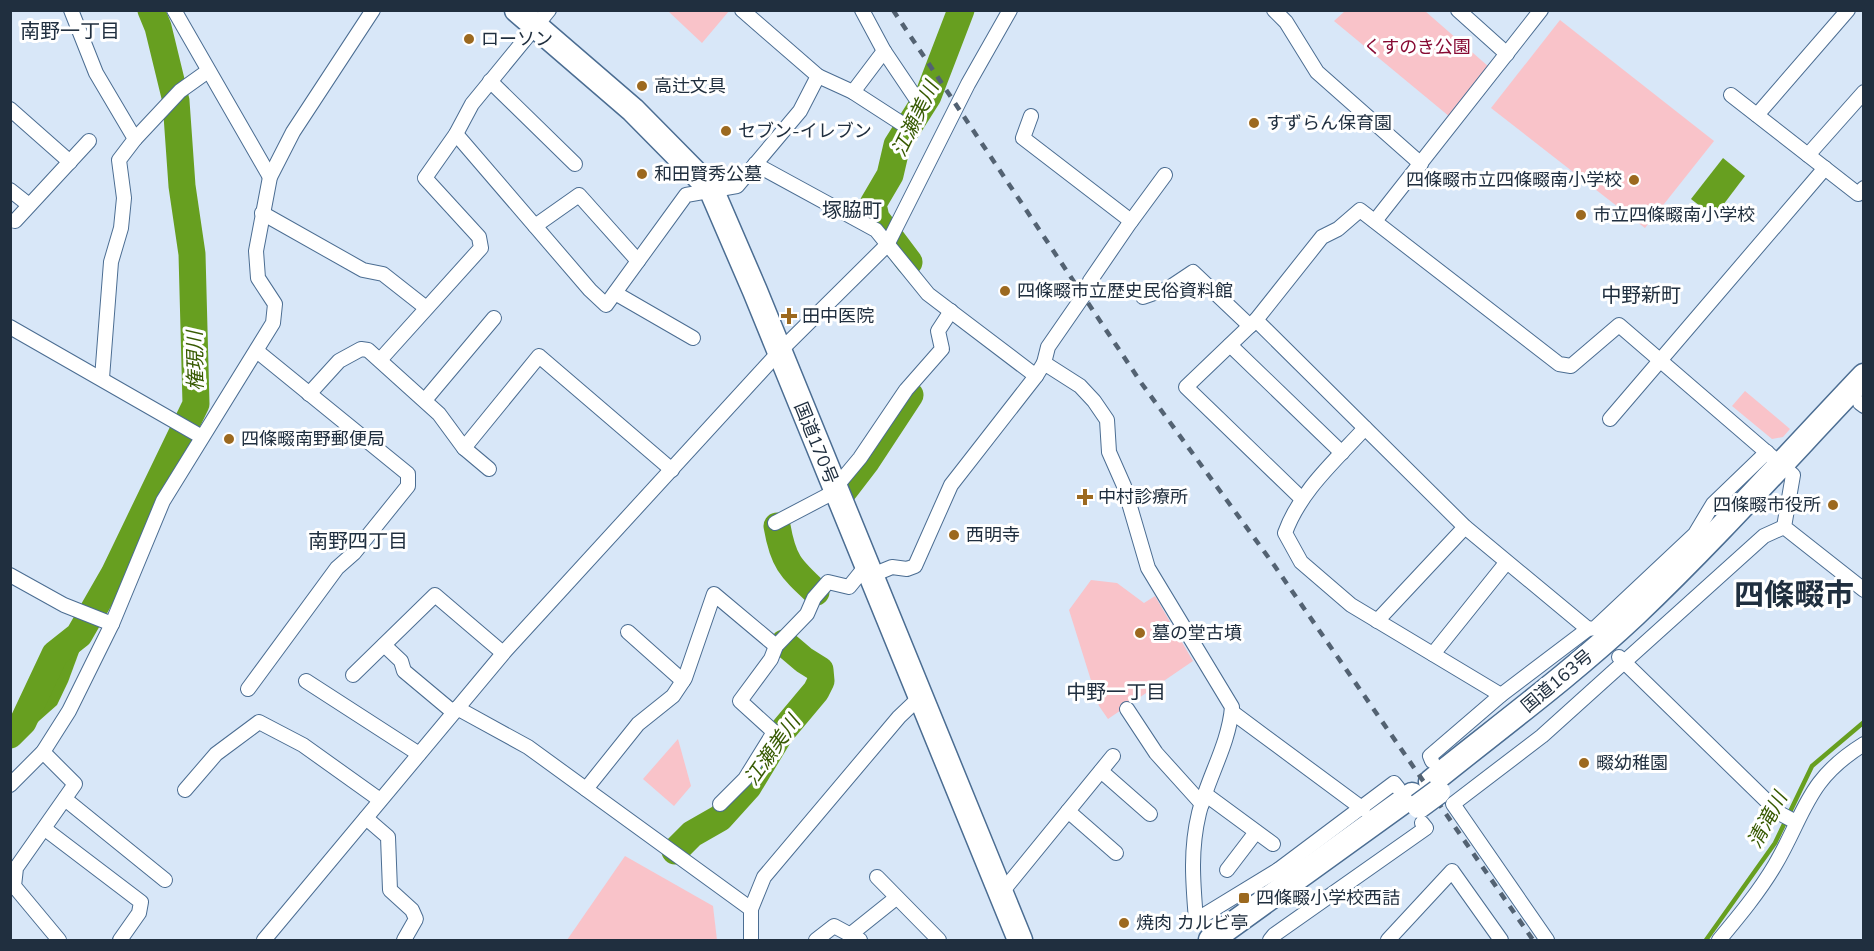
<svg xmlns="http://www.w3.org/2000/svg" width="1874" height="951" font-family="Mulish,'Noto Sans JP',sans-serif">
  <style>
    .green { fill: #f9c3c9 }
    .water { fill: #679f20 }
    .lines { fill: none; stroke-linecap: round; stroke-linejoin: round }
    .stream { stroke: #679f20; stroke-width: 4.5 }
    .river { stroke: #679f20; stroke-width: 27 }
    .street-casing { stroke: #4b6d92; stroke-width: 16 }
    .highway-casing { stroke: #4b6d92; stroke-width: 27 }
    .street { stroke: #fff; stroke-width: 14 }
    .highway { stroke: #fff; stroke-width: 24 }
    .rail { stroke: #536272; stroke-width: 4.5; stroke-dasharray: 8 8; stroke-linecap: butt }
    .highway-bridge-casing { stroke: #4b6d92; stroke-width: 27; stroke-linecap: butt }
    .highway-bridge { stroke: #fff; stroke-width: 24 }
    .poi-dot { fill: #9c691f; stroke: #fff; stroke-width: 2 }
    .labels { text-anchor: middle; stroke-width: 6; stroke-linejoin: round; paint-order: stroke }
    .poi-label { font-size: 18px; fill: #202f3f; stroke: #fff; text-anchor: start }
    .park-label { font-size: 18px; fill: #870a33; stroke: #fff }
    .street-label { font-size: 18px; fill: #202f3f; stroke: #fff }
    .neighbourhood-label { font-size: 20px; fill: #202f3f; stroke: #fff }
    .water-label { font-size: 20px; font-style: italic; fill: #375a02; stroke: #fff }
    .town-label { font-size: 30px; font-weight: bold; fill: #202f3f; stroke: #fff }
  </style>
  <rect width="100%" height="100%" fill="#d8e7f8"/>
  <!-- green -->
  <g class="green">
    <polygon points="668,11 729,11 702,43"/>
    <polygon points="1345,11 1425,11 1489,67 1450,117 1334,21"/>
    <polygon points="1560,20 1714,141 1645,228 1491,108"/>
    <polygon points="1745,391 1790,429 1783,437 1772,439 1732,406"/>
    <polygon points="1091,580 1117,583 1144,603 1155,596 1193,661 1108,719 1099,706 1069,610"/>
    <polygon points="678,739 691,786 674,806 643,779"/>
    <polygon points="625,856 713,906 717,940 567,940"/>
  </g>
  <!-- water -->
  <g class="water">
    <polygon points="1723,158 1745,176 1714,217 1691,199"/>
    <polygon points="71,637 82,644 68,682 57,705 31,728 17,722 57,646"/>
  </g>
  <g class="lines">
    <!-- stream -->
    <polyline class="stream" points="1706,940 1775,843 1812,766 1864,722"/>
    <!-- river -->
    <g class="river">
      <polyline points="909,262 876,218 873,204 890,175 897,145 928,96 961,10"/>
      <polyline points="843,492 866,462 910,395"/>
      <path d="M777,526c6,35 13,42 39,66"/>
      <polyline points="10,735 23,722 55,654 79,635 114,574 196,404 192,254 182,186 176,101 158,27 151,10"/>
      <polyline points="675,851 692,834 720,818 748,787 780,734 816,691 821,681 820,670 804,660 784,643"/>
    </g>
    <defs>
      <g id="street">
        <polyline points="71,10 96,73 135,139 119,160 124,198 121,228 111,262 102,378"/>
        <polyline points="174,10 270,177"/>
        <polyline points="862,10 884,51 917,100"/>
        <polyline points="1274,10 1286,22 1317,72 1421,164"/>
        <polyline points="1458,10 1507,54"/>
        <polyline points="818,76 853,92 904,125"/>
        <polyline points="490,81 575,164"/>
        <polyline points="853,92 884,51"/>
        <polyline points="1731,95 1858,194 1864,188"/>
        <polyline points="10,109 70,162"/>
        <polyline points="1757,115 1848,10"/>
        <polyline points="1031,116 1023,138 1131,221"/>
        <polyline points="456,134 590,290 606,305 686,195 737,186 800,111 818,76 742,10"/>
        <polyline points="135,139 180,91 208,71"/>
        <polyline points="1808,155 1864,92"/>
        <path d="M755,164l121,66 52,64 108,82 8,-13 36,23 14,15 13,19 2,32 15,34 24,82 84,139c-3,37 -24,70 -33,106 -9,37 -6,70 -3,107l82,-50 11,16"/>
        <polyline points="10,190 29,205"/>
        <polyline points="262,213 363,270 383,274 425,307"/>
        <polyline points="15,221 89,141"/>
        <polyline points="1375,221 1541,10"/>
        <polyline points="535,226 579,195 638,261"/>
        <polyline points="615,293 693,338"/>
        <polyline points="1143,297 1169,288 1193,272 1250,326"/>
        <polyline points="1256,320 1465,527 1588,629"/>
        <polyline points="10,327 202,437"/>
        <polyline points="1230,345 1342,453"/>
        <polyline points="380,360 481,248 479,237 425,178 456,134 472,104 549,10"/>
        <polyline points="1044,363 1048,347 1084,295 1090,281 1129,224 1165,175"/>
        <polyline points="309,394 339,361 361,349 368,350 439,414 464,448 489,469"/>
        <polyline points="425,400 494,318"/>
        <polyline points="1860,403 1864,406"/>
        <polyline points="1610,419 1825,168"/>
        <path d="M1365,428c-29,32 -65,63 -80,105l16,29 50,43 150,90"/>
        <polyline points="464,448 539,356 672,470"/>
        <polyline points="835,488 860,458 906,390 942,349 938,331 951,311"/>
        <polyline points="1302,499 1186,387 1256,320 1322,237 1338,229 1360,210 1559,364 1571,366 1619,325 1793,475 1784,527 1864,590"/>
        <polyline points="775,523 836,491"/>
        <polyline points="10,575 64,605 112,624"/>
        <polyline points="870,576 892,567 907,569 915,566 951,485 1036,376"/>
        <polyline points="1377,621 1465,527"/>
        <polyline points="628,632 683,681"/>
        <polyline points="384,645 401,661 404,671 453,712"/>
        <polyline points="1433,654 1506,563"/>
        <polyline points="1619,657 1779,813 1796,822"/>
        <polyline points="353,675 435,595 503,653"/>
        <polyline points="306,681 419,754"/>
        <polyline points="248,689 337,568 354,553 408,486 408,474 258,352"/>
        <polyline points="457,708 528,747 751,909"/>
        <polyline points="1127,709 1156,753 1202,804"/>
        <polyline points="1232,712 1363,809"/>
        <polyline points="43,752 75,784 16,868 14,886 59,940"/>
        <polyline points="1432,761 1430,756 1501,695 1588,629 1595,628 1695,534 1713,504 1767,452"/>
        <polyline points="1101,771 1150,814"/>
        <polyline points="10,785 43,752 69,711 112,624 163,501 273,323 275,304 258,278 256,251 270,177 293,132 373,10"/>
        <polyline points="586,789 638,724 673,696 685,678 714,594 776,646"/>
        <polyline points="185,790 216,754 259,722 303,745 380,800"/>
        <polyline points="1205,794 1273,844"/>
        <polyline points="65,799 165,880"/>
        <polyline points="720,804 745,779 774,732 740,701 771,659 776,646 807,614 814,598 828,582 849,587 866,566"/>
        <polyline points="1068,811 1116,853"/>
        <polyline points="366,818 388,837 390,890 412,910 416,919 404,940"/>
        <polyline points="45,829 141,902 139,913 120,940"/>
        <polyline points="1227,870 1256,832"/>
        <polyline points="1278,870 1394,783 1398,788"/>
        <polyline points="877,877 939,940"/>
        <polyline points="1002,892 1113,756"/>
        <polyline points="851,934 896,898"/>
        <polyline points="264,940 506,650 779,352 887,245 968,84 1010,10"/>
        <polyline points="751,940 751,909 764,877 899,717 920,697"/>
        <polyline points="816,940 834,926 860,940"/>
        <polyline points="1270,940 1274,935 1426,828 1422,823"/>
        <polyline points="1388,940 1452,871 1501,940"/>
        <polyline points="1547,940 1453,804 1542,736 1764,536 1784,527"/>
        <path d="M1719,940c20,-24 40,-48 56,-75 31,-53 31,-85 89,-121"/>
      </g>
      <g id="highway">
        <polyline points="517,10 633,110 711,189 755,291 1020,940"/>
        <path d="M1431,782c68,-55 139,-107 203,-167 80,-76 154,-159 230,-239"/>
        <polyline points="1211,940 1412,795"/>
      </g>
    </defs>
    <!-- street casing -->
    <use href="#street" class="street-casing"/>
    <!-- highway casing -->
    <use href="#highway" class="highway-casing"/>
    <!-- street -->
    <use href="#street" class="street"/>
    <!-- highway -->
    <use href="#highway" class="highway"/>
    <!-- rail -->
    <polyline class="rail" points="893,10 1142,384 1274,565 1533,940"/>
    <defs>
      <polyline id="highway-bridge" points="1419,806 1438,792"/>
    </defs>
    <!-- highway-bridge casing -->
    <use href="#highway-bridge" class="highway-bridge-casing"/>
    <!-- highway-bridge -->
    <use href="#highway-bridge" class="highway-bridge"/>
  </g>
  <!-- markers -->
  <g class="poi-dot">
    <circle cx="469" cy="39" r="6"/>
    <circle cx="642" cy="86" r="6"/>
    <circle cx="1254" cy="123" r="6"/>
    <circle cx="726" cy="131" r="6"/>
    <circle cx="642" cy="174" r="6"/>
    <circle cx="1634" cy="180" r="6"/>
    <circle cx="1581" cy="215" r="6"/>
    <circle cx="1005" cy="291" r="6"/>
    <path d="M786 307h6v6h6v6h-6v6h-6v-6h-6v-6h6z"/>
    <circle cx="229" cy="439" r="6"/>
    <path d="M1082 488h6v6h6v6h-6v6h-6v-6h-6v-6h6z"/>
    <circle cx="1833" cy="505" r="6"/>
    <circle cx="954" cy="535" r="6"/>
    <circle cx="1140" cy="633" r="6"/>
    <circle cx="1584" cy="763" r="6"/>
    <rect x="1238" y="892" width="12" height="12" rx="3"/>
    <circle cx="1124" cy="923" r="6"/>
  </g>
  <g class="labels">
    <!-- poi labels -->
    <g class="poi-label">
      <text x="481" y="45">ローソン</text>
      <text x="654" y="92">高辻文具</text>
      <text x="1266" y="129">すずらん保育園</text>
      <text x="738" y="137">セブン-イレブン</text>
      <text x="654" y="180">和田賢秀公墓</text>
      <text x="1622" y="186" text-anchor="end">四條畷市立四條畷南小学校</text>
      <text x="1593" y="221">市立四條畷南小学校</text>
      <text x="1017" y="297">四條畷市立歴史民俗資料館</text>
      <text x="802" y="322">田中医院</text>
      <text x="241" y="445">四條畷南野郵便局</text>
      <text x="1098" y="503">中村診療所</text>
      <text x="1821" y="511" text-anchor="end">四條畷市役所</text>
      <text x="966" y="541">西明寺</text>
      <text x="1152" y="639">墓の堂古墳</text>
      <text x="1596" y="769">畷幼稚園</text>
      <text x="1256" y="904">四條畷小学校西詰</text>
      <text x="1136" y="929">焼肉 カルビ亭</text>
    </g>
    <!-- park labels -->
    <g class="park-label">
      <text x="1417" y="53">くすのき公園</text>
    </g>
    <!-- street labels -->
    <g class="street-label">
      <text transform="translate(816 443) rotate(68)" y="6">国道170号</text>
      <text transform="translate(1557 681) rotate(-40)" y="6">国道163号</text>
    </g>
    <!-- neighbourhood labels -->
    <g class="neighbourhood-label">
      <text x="70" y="38">南野一丁目</text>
      <text x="852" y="217">塚脇町</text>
      <text x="1641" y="302">中野新町</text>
      <text x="358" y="548">南野四丁目</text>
      <text x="1116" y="699">中野一丁目</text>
    </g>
    <!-- water labels -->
    <g class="water-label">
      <text transform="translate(915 119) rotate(-64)" y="7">江瀬美川</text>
      <text transform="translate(195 361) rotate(-91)" y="7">権現川</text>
      <text transform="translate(772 750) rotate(-55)" y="7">江瀬美川</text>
      <text transform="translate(1767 820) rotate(-62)" y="7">清滝川</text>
    </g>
    <!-- town labels -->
    <g class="town-label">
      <text x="1794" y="605">四條畷市</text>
    </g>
  </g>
  <!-- border -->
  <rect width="1874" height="951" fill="none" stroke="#202f3f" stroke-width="24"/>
</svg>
